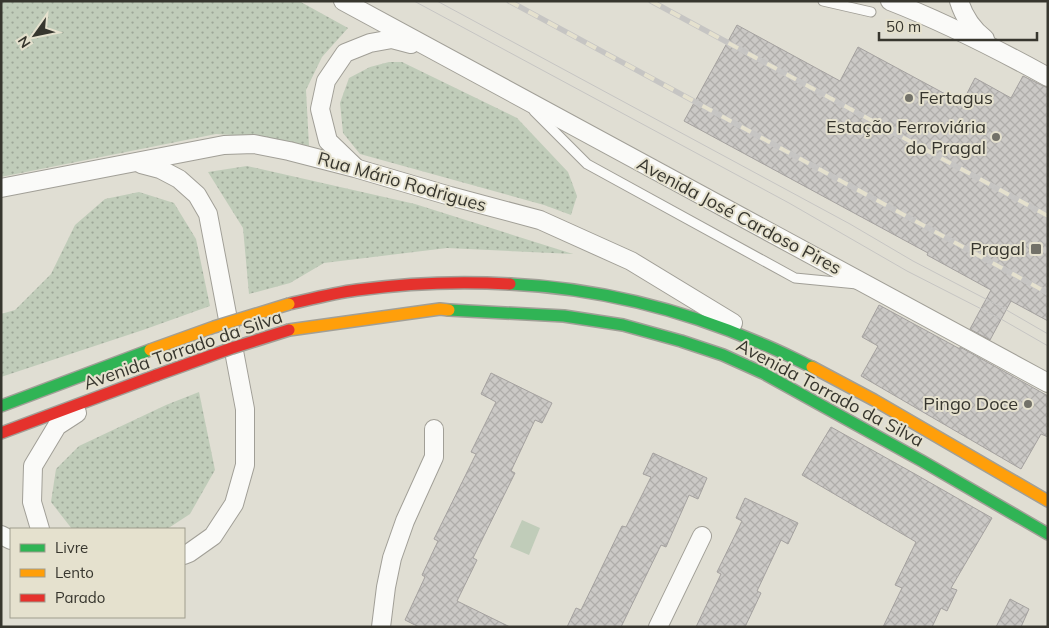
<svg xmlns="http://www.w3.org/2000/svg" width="1049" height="628" font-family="Mulish,sans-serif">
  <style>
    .grass { fill: url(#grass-dots) }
    .green { fill: #c0ccb9 }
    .building { fill: url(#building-cross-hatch); stroke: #a4a19f }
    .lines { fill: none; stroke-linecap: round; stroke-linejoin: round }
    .lane-casing { stroke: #a19f97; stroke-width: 11 }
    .street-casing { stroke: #a19f97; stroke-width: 20 }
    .fast-casing { stroke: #a19f97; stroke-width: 14 }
    .slow-casing { stroke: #a19f97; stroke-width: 14 }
    .jam-casing { stroke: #a19f97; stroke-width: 14 }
    .lane { stroke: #fafaf8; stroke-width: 9 }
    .street { stroke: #fafaf8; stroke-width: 18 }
    .fast { stroke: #30b455; stroke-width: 11 }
    .slow { stroke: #ff9f0a; stroke-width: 11 }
    .jam { stroke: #e5322d; stroke-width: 11 }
    .tram { stroke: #c6c5c3; stroke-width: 1 }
    .rail-casing { stroke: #c6c5c3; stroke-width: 5.5 }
    .rail { stroke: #e5e1ce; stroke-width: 4; stroke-dasharray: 11; stroke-linecap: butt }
    .slow-bridge-casing { stroke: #a19f97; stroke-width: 14; stroke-linecap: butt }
    .jam-bridge-casing { stroke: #a19f97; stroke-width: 14; stroke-linecap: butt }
    .slow-bridge { stroke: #ff9f0a; stroke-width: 11 }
    .jam-bridge { stroke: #e5322d; stroke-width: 11 }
    .poi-dot { fill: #727168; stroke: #e5e1ce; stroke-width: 2 }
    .labels { text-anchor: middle; stroke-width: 4; stroke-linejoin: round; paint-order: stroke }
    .poi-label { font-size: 18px; fill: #37362e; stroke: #e5e1ce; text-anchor: end }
    .street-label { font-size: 18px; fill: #37362e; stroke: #e5e1ce }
  </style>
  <defs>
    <pattern id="grass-dots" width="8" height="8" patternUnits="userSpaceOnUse" patternTransform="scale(1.25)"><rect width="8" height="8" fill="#c0ccb9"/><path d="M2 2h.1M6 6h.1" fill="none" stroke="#9da697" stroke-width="1.8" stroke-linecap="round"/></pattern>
    <pattern id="building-cross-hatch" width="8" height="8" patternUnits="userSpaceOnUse" patternTransform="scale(1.25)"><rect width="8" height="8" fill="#cbc9c6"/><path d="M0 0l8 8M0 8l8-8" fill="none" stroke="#afadaa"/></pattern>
  </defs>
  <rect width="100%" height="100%" fill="#e0ded3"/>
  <!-- grass -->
  <g class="grass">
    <polygon points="1,1 299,1 348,28 322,57 306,90 309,146 262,137 216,134 1,177"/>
    <polygon points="389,62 402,62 517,118 568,172 577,196 571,215 544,205 360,154 343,133 340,103 349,78 370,67"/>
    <polygon points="247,166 415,204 573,254 447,248 324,263 290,283 249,294 243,228 208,172"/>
    <polygon points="139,192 174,203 196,239 210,306 143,330 1,377 1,314 15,310 51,274 75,225 105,199"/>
    <polygon points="199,392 215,470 190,514 167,529 72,529 51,502 56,469 79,446 166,405"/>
  </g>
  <!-- green -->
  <polygon class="green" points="522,520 540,528 529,555 510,547"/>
  <!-- building -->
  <g class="building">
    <polygon points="737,25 840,81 858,47 962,103 975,78 1011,98 1023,76 1043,86 1048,88 1048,321 1011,301 990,340 970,329 991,290 927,255 928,253 684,121"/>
    <polygon points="879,305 960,349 960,347 1048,396 1048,437 1041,434 1021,469 861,376 878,346 862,337"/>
    <polygon points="491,373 552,403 542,423 535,420 511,471 515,473 473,558 477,560 457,601 510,627 419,627 405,620 425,577 422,575 438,541 434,539 476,454 471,452 496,402 481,394"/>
    <polygon points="831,427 915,474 992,518 951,588 957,590 947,611 941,608 932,627 883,627 902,588 895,585 916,542 802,475"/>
    <polygon points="653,453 707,478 698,499 689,495 666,547 661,545 621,627 567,627 576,608 581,610 622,526 626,527 651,477 643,474"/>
    <polygon points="745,498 798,523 788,544 781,540 757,591 761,593 745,627 696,627 721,574 717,572 742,521 736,518"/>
    <polygon points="1010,599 1029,609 1021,627 996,627"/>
  </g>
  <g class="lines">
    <defs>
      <g id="lane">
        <polyline points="823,1 871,12"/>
        <polyline points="534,111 587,164 795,278 857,284"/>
      </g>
      <g id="street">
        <polyline points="343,1 1048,383"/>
        <path d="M890,1c54,21 107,48 158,76"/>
        <path d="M959,1c5,16 13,28 26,38"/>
        <polyline points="141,164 160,169 179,179 197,195 208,214 245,409 245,465 234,504 213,536 189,553 184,555"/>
        <polyline points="355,167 328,141 320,109 326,81 345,53 370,43 392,39 411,44"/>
        <polyline points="1,188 224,145 254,144 289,151 355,168 450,196 540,220 631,261 733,323"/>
        <polyline points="40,529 32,502 33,466 57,426 77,413"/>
        <polyline points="1,535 11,540"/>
        <polyline points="381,627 386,587 392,558 405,521 434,457 434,429"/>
        <polyline points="658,627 702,536"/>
      </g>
      <g id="fast">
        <path d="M510,284c86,4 171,25 250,59 18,7 35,16 52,24"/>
        <polyline points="449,310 564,316 623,325 681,341 723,355 763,373 922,461 1048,534"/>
        <polyline points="1,406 150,350"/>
      </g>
      <g id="slow">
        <polyline points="289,330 440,309 449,310"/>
        <polyline points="812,367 874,400 1048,501"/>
      </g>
      <g id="jam">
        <path d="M289,304c22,-5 45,-11 68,-14 51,-7 102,-9 153,-6"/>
        <polyline points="1,433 157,375"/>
      </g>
    </defs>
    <!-- lane casing -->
    <use href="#lane" class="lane-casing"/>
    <!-- street casing -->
    <use href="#street" class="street-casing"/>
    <!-- fast casing -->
    <use href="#fast" class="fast-casing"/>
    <!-- slow casing -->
    <use href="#slow" class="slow-casing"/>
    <!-- jam casing -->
    <use href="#jam" class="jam-casing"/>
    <!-- lane -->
    <use href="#lane" class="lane"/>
    <!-- street -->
    <use href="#street" class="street"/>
    <!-- fast -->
    <use href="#fast" class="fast"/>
    <!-- slow -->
    <use href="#slow" class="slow"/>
    <!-- jam -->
    <use href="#jam" class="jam"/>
    <!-- tram -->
    <g class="tram">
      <polyline points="414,1 789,203 907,271 1001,319 1048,346"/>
      <polyline points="437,1 850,224 913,261 1003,308 1048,334"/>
    </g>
    <defs>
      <g id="rail">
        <polyline points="509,1 1048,293"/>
        <polyline points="651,1 1048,216"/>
      </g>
    </defs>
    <!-- rail casing -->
    <use href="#rail" class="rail-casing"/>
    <!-- rail -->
    <use href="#rail" class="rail"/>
    <defs>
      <polyline id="slow-bridge" points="150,350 214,327 289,304"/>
      <polyline id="jam-bridge" points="157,375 232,348 289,330"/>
    </defs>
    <!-- slow-bridge casing -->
    <use href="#slow-bridge" class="slow-bridge-casing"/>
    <!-- jam-bridge casing -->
    <use href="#jam-bridge" class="jam-bridge-casing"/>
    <!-- slow-bridge -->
    <use href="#slow-bridge" class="slow-bridge"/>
    <!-- jam-bridge -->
    <use href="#jam-bridge" class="jam-bridge"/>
  </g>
  <!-- markers -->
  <g class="poi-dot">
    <circle cx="909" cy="98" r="5"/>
    <circle cx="996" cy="137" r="5"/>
    <rect x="1030" y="243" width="12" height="12" rx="2.5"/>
    <circle cx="1028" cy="404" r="5"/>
  </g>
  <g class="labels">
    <!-- poi labels -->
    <g class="poi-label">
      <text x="919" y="104" text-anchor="start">Fertagus</text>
      <text x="986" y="133">Estação Ferroviária<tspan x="986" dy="21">do Pragal</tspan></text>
      <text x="1025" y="255">Pragal</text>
      <text x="1018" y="410">Pingo Doce</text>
    </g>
    <!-- street labels -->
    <g class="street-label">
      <text transform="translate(402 182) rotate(16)" y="6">Rua Mário Rodrigues</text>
      <text transform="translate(739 216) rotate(28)" y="6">Avenida José Cardoso Pires</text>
      <text transform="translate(183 350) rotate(-19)" y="6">Avenida Torrado da Silva</text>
      <text transform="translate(830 393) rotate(28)" y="6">Avenida Torrado da Silva</text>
    </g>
  </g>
  <!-- border -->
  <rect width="1049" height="628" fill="none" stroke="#37362e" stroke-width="5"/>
  <!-- legend -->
  <rect x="10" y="528" width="175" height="90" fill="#e5e1ce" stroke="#9f9d8e"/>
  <rect x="20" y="544" width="25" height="8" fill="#30b455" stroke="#9f9d8e"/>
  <text x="55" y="553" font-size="15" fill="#37362e">Livre</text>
  <rect x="20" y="569" width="25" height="8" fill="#ff9f0a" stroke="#9f9d8e"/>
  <text x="55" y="578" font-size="15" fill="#37362e">Lento</text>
  <rect x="20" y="594" width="25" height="8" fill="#e5322d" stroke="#9f9d8e"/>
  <text x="55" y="603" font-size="15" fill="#37362e">Parado</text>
  <!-- north arrow -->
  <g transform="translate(35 35) rotate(237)" stroke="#e5e1ce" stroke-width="4" paint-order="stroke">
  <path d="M0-4L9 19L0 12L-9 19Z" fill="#37362e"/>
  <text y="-8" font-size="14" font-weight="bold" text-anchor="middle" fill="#37362e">N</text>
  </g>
  <!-- scale -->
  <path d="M879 32v8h158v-8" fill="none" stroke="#37362e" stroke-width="2.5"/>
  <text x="886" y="32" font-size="15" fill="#37362e" stroke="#e5e1ce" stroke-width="4" paint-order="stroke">50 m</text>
</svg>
